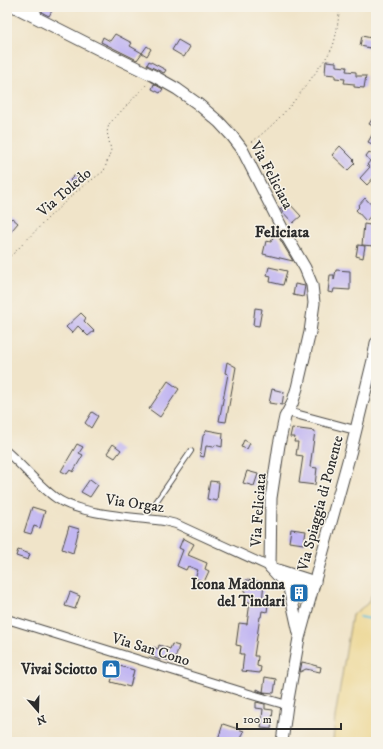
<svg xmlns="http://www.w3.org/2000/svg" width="383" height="749" font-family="'IM FELL DW Pica',serif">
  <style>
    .sand { fill: #eeda9e; stroke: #8c8264 }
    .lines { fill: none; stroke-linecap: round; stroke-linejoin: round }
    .stream { stroke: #5fc0dd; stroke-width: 2 }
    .building { fill: #c2b7f2 }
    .lane-casing { stroke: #494743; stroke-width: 6 }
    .street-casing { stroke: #494743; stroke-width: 10 }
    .secondary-casing { stroke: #494743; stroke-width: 13 }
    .path { stroke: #494743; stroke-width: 1; stroke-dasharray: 1 3; stroke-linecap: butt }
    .lane { stroke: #fff; stroke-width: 4 }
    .street { stroke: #fff; stroke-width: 8 }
    .secondary { stroke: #fff; stroke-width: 11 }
    .labels { text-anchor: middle; stroke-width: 3; stroke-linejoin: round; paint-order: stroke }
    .street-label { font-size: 15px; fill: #2b2b2b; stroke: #f7f3e8 }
    .poi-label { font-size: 15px; font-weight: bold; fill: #2b2b2b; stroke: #f7f3e8; text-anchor: end }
    .neighbourhood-label { font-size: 16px; font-weight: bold; fill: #2b2b2b; stroke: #f7f3e8 }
  </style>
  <rect width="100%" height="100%" fill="#f7f3e8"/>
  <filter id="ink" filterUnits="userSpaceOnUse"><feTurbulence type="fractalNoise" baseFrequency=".025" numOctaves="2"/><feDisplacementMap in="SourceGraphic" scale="8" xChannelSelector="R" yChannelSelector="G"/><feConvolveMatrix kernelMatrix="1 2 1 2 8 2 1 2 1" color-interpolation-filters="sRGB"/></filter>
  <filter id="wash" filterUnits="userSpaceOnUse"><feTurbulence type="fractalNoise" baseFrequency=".012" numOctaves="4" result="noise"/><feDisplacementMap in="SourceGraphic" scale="16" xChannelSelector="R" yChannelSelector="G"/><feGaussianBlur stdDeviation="0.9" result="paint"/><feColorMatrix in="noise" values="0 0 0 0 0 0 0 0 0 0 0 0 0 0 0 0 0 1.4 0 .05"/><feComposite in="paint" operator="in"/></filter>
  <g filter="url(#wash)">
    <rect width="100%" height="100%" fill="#f0e4c9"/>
    <!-- sand -->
    <polygon class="sand" points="376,587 376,742 333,742 335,717 352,615 367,604"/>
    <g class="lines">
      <!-- stream -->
      <polyline class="stream" points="360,617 376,620"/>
    </g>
    <g id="blocks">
      <!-- building -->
      <g class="building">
        <polygon points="40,7 54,7 49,16 43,13"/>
        <polygon points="115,34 132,43 130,46 142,53 137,60 101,42 103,37 110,41"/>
        <polygon points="362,36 376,39 376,49 360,46"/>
        <polygon points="178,40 190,47 184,57 172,50"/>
        <polygon points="147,46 151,49 147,56 142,53"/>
        <polygon points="149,61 166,70 164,73 147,65"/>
        <polygon points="326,61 336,62 336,66 347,67 346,71 356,72 356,76 366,76 364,88 354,87 354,84 344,83 345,79 335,78 335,75 325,74"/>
        <polygon points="154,84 163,89 160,93 152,89"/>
        <polygon points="376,113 376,146 368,142 376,128 369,124"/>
        <polygon points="340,146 354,160 353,161 355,163 348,170 332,155"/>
        <polygon points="369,152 374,156 376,153 376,175 367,185 360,178 370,167 367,165 370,161 366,156"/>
        <polygon points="75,175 80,180 75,185 70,180"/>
        <polygon points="365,198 376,210 366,221 356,210 359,207 358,206"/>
        <polygon points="288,202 301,216 293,223 280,209"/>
        <polygon points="12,218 18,223 7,236 7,223"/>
        <polygon points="364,224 376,226 374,246 362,245"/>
        <polygon points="278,235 278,236 293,261 263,254 266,241 271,242 273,237"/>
        <polygon points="358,245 365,246 363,258 356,256"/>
        <polygon points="269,267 287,271 283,285 270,282 271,276 267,275"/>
        <polygon points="336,270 350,271 350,290 334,289 333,293 328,292 330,275 334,275 334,280"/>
        <polygon points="295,284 305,286 303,297 293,295"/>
        <polygon points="255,308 262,309 259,326 253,325"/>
        <polygon points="81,313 86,318 84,321 94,331 88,336 78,326 72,333 66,327"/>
        <polygon points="227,362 236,367 226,422 219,421 228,374 225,373"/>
        <polygon points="168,381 179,389 160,417 149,409"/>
        <polygon points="272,389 284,392 282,405 269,403"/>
        <polygon points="92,412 98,416 91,428 85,423"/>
        <polygon points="292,428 315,431 310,467 317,468 315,485 299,483 303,456 296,455 298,442 294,442 295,437 290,437"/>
        <polygon points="207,430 223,433 222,447 215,445 214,447 206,446 204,457 200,456 203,436"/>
        <polygon points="244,440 250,443 247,449 241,447"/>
        <polygon points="77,444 83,447 79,453 83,455 73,472 70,470 67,474 61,471"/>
        <polygon points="113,444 121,450 115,458 107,453"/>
        <polygon points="247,471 258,474 254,486 243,483"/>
        <polygon points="90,479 98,485 90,497 81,492"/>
        <polygon points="210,481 219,482 217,501 207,499"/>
        <polygon points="32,507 45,511 40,528 34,526 31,534 24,532"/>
        <polygon points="69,526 79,529 73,553 62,549"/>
        <polygon points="291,529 306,531 304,544 289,542"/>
        <polygon points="183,538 194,544 188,555 207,563 205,569 209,571 204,582 195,578 198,570 188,566 186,570 177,566 183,550 179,548"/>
        <polygon points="18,550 30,554 28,560 16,556"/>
        <polygon points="246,580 264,582 262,603 268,604 267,612 262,611 261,617 260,617 254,656 258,656 257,666 261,667 260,673 242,671 244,654 240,654 241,646 236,645 239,623 247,624 250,602 244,601"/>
        <polygon points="70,592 80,596 75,609 65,606"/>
        <polygon points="172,644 179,646 174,662 161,658 160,660 150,656 153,647 158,649 159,645 170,649"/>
        <polygon points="302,662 311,664 313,665 321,667 320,672 306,669 300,672"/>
        <polygon points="116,665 134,670 130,687 111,682"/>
        <polygon points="265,677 276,679 274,693 263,692 266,693 257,691 257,689 263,692"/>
        <polygon points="256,702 265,704 265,709 273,710 271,729 261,728 263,709 256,708"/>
        <polygon points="223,724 244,731 240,742 217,742"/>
      </g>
    </g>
  </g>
  <g filter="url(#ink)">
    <use href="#blocks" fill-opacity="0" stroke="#494743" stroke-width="1"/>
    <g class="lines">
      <defs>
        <polyline id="lane" points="145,518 191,451"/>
        <g id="street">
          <polyline points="33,7 36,10 38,18"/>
          <polyline points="288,412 355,430"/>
          <path d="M7,452c16,14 32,34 49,46 24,17 78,19 108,23l12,3 94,43"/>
          <polyline points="7,619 249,694 287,705"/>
        </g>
        <g id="secondary">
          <polyline points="15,7 100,50 154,76 177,89 198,104 219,122 232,136 242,149 284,232 305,268 312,285 314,303 310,332 297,388 292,404 285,417 279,445 271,498 270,567"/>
          <polyline points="270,567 289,588 299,633"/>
          <polyline points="271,568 315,582"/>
          <polyline points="284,582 312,590"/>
          <polyline points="282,742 287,705 299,638 351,450 373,360 376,343"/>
        </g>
      </defs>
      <!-- lane casing -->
      <use href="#lane" class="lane-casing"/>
      <!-- street casing -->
      <use href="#street" class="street-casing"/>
      <!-- secondary casing -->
      <use href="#secondary" class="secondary-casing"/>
      <!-- path -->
      <g class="path">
        <path d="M249,144c29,-21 46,-43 67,-72 5,-8 13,-17 17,-26 4,-12 5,-26 7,-39"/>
        <polyline points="7,258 14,253 49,217 78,190 104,171 111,150 107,132 109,124 148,83"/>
      </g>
      <!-- lane -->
      <use href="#lane" class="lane"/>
      <!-- street -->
      <use href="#street" class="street"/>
      <!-- secondary -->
      <use href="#secondary" class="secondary"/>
    </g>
  </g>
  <!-- icons -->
  <defs>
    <symbol id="building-square" viewBox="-11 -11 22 22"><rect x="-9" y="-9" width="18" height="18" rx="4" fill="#1f6fb2" stroke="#f7f3e8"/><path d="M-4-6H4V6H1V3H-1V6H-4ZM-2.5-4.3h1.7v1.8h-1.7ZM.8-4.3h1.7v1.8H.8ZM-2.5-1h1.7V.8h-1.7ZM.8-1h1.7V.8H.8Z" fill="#fff"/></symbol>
    <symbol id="shop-square" viewBox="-11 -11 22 22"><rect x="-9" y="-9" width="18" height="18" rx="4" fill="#1f6fb2" stroke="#f7f3e8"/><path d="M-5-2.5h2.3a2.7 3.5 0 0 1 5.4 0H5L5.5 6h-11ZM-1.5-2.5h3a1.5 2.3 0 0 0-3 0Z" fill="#fff"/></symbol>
  </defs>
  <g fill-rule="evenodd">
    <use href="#building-square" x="288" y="582" width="22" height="22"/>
    <use href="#shop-square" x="100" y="658" width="22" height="22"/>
  </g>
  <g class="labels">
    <!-- street labels -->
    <g class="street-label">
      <text transform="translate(272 175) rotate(62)" y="5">Via Feliciata</text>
      <text transform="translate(64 192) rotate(-41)" y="5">Via Toledo</text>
      <text transform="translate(135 503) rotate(8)" y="5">Via Orgaz</text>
      <text transform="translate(320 503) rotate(-75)" y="5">Via Spiaggia di Ponente</text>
      <text transform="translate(258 510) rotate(-86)" y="5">Via Feliciata</text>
      <text transform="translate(151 649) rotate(17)" y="5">Via San Cono</text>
    </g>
    <!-- poi labels -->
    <g class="poi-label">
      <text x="285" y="589">Icona Madonna<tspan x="285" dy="17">del Tindari</tspan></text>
      <text x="97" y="674">Vivai Sciotto</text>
    </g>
    <!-- neighbourhood labels -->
    <g class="neighbourhood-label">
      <text x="282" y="237">Feliciata</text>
    </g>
  </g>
  <!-- margin -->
  <rect width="383" height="749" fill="none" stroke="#f7f3e8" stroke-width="24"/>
  <!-- north arrow -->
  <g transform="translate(38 711) rotate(160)" stroke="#f7f3e8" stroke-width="3" paint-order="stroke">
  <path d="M0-3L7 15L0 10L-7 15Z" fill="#2b2b2b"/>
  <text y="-6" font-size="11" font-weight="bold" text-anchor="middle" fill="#2b2b2b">N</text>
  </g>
  <!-- scale -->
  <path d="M237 723v6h104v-6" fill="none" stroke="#2b2b2b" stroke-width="2"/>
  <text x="243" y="723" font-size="12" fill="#2b2b2b" stroke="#f7f3e8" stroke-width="3" paint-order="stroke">100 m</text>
</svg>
